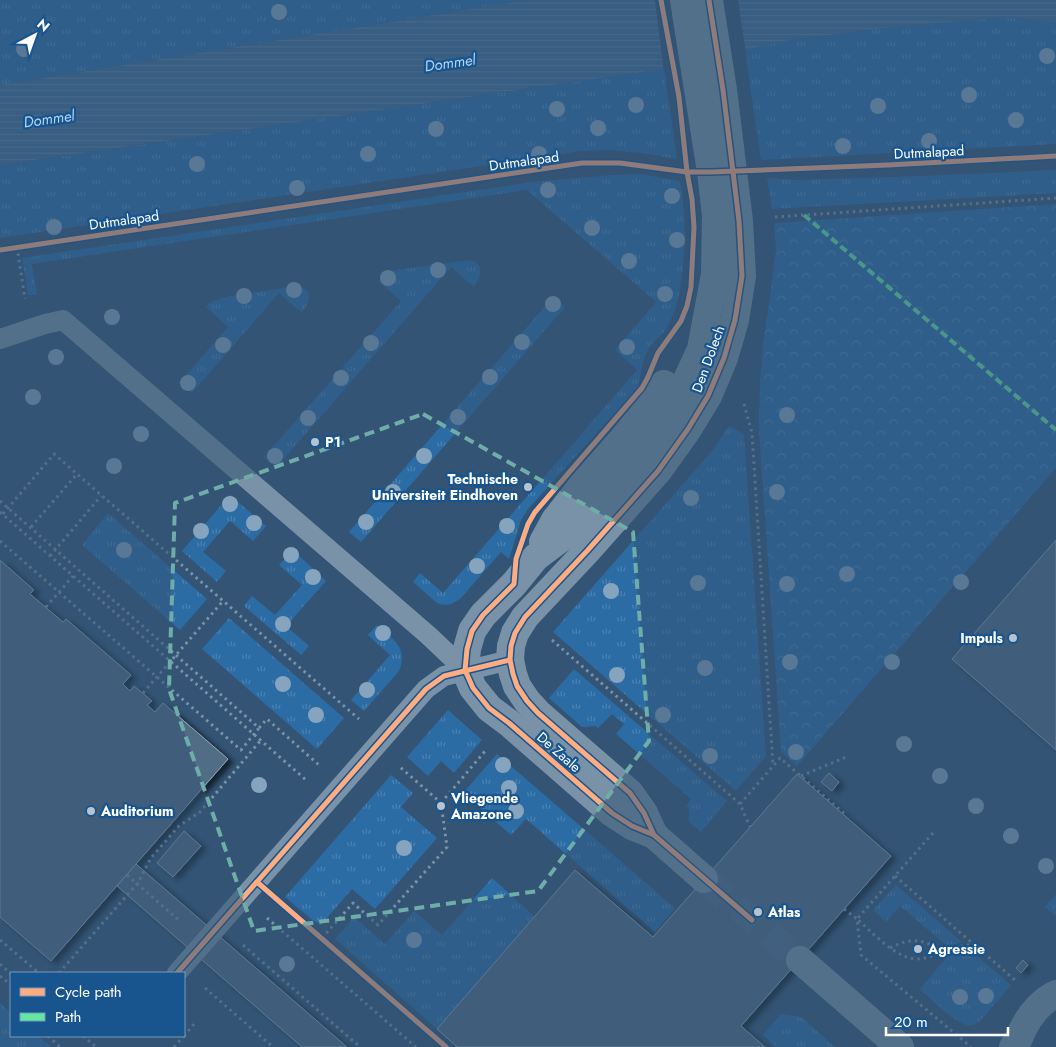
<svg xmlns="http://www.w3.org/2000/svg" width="1056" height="1047" font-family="Jost,sans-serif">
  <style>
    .grass { fill: url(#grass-tufts) }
    .forest { fill: url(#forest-crowns) }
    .water { fill: url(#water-rules) }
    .pier { fill: #335474 }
    .building { fill: #516c85; stroke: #8fa3b5; filter: url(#shadow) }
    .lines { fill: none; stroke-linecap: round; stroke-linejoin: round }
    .minor-tunnel { stroke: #526e89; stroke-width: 28; stroke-dasharray: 28 14; stroke-linecap: butt }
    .path { stroke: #7a92a7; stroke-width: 3; stroke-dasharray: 2.5 4; stroke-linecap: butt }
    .service { stroke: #7a92a7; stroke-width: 20 }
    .minor { stroke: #7a92a7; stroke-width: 28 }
    .quiet { stroke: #66e7a1; stroke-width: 4; stroke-dasharray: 8 4; stroke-linecap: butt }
    .cycleway-casing { stroke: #18558f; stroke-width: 8 }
    .cycleway { stroke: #ffac80; stroke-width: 5 }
    .tree { fill: #87a4be }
    .marked { fill: none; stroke: #6fada8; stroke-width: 4; stroke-dasharray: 10 6; stroke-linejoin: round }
    .poi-dot { fill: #b8c3ce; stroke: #18558f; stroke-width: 2 }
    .labels { text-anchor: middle; stroke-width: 4.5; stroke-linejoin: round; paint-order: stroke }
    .street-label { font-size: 14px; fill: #fff; stroke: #18558f }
    .poi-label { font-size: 14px; font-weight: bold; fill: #fff; stroke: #18558f; text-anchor: start }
    .water-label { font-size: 15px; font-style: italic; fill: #b1d6f6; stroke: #18558f }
  </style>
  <defs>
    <pattern id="grass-tufts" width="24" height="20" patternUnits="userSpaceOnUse" patternTransform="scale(1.25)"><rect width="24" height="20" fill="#2c6ca5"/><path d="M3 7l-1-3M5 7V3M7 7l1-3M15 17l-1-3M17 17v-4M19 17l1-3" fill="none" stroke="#4c82b2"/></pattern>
    <pattern id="forest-crowns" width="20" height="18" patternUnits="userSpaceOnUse" patternTransform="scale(1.25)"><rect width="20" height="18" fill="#2c6ca5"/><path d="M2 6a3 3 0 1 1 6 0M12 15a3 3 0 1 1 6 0" fill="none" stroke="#4c82b2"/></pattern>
    <pattern id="water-rules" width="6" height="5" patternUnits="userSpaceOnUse" patternTransform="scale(1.25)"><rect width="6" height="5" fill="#3f6a92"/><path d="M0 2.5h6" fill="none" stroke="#5c80a2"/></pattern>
    <filter id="shadow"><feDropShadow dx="5.5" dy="3" stdDeviation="2.5" flood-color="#0009"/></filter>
  </defs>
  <rect width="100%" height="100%" fill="#335474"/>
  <!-- grass -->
  <g class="grass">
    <polygon points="0,0 527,0 0,85"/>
    <polygon points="1004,17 1056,22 1056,144 761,160 745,51 776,42 877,29"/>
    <polygon points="664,69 677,159 642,153 607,150 581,151 0,238 0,165"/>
    <polygon points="1056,170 1056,193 772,209 767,178 796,180 922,176"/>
    <path d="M640,174l40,7 4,29 1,29 -2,28 -3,24 -6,22 -9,18 -15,15 -6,13 -6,28 -110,122 -7,11 -12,39 -8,-7 -40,46c-8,6 -14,9 -24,5l-24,-21 7,-9 23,20 194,-223 -22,-20 41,-48 -129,-112 -495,74 5,31h-9l-6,-37 510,-76 79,-7z"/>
    <path d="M470,260c16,5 11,16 4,27l-23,-20 -175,201 -12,-11 137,-156 -23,-20 6,-6 5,-4z"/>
    <path d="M296,286c19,3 14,15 6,27l-23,-20 -87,100 -13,-10 49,-56 -22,-20 4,-5 15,-5z"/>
    <polygon points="553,297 565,307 361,542 349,532"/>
    <polygon points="729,426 744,434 766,756 736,791 553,632 711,452"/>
    <polygon points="230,495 266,526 253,541 230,521 203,552 226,571 217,582 182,551"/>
    <polygon points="108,513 207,599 180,630 82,545"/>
    <polygon points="293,550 326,581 286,626 309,646 301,655 244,606 252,596 275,615 302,585 279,565"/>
    <polygon points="229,618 344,718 317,749 202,649"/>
    <path d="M377,625c15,13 32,23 22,46l-35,40 -13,-11 39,-45 -22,-20z"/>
    <polygon points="574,669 727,801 701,832 689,822 689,808 686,806 691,799 616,734 624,724 612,714 598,728 595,726 582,727 549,698"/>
    <polygon points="448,710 482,740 454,773 441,761 428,776 407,757"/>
    <polygon points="497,754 675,908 655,932 526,819 511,835 463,793"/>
    <polygon points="391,775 413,793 401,807 437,838 375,909 352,889 320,926 285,897"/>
    <polygon points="492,878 534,916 437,1029 335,939 354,917 385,944 414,911 442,935"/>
    <polygon points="896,885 962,942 947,946 900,906 886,922 873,910"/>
    <polygon points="1056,894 1056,916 1045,907"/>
    <path d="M968,948l43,37 -29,34c-4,4 -8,7 -14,6 -13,-1 -38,-27 -48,-36l32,-38z"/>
    <polygon points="0,1003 11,1013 11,1036 38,1036 51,1047 0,1047"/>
    <polygon points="781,1014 801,1017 835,1047 776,1047 763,1035"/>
  </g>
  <!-- forest -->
  <polygon class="forest" points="1056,204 1056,468 797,766 781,752 759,431 760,382 763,343 769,305 776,249 774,223"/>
  <!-- water -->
  <polygon class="water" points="527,0 1056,0 1056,22 1004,17 877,29 776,42 745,51 664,69 0,165 0,85"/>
  <!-- pier -->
  <polygon class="pier" points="655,0 738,0 746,54 664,72"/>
  <!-- building -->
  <g class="building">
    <polygon points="1056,540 1056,750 952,659"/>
    <polygon points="0,560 34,590 30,594 63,622 66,619 131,675 123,684 130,691 134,686 152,701 147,705 155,712 163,703 228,759 51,961 0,917"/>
    <polygon points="829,773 839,782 832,791 821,782"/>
    <polygon points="797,774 891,856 741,1026 765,1047 457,1047 437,1029 575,870 653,937"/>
    <polygon points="184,831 201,846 173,877 157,863"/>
    <polygon points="136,864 347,1047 302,1047 117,886"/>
    <polygon points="1023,960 1028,965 1021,973 1016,968"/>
  </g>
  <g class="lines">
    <!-- minor-tunnel -->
    <polyline class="minor-tunnel" points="704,879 800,960"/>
    <!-- path -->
    <g class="path">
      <polyline points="775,217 1056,198"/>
      <polyline points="17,247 25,299"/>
      <polyline points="744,404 752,433 773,766"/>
      <polyline points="0,501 259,728 267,719 319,765"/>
      <polyline points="0,512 306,780"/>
      <polyline points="3,514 54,454 359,719"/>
      <polyline points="31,527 77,474"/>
      <polyline points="0,541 241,750 259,728"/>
      <polyline points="50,556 101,496"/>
      <polyline points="46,607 73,576"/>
      <polyline points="552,640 740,804 750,827"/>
      <polyline points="143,693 223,601"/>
      <polyline points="801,776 846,757"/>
      <polyline points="441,803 486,750"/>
      <polyline points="740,804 780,758 845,814 844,815"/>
      <path d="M933,833l-76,86c15,13 39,40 60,40 9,0 17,-4 26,-8 9,-3 20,-5 30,-7"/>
      <polyline points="127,875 181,922"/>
      <polyline points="895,876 1016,981"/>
      <polyline points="844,909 857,919 861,955 971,1047"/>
      <polyline points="267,918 416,1047"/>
      <polyline points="322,938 353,903 378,925 447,847 441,803 400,767"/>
      <polyline points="0,940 39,973"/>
      <polyline points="243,945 360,1047"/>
      <path d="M890,948c22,-11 32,-9 53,3"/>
      <polyline points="0,964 11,974"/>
      <polyline points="59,973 137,884 151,858 179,826 200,812 261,740"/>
      <polyline points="0,976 11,985"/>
      <polyline points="205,988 273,1047"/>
      <polyline points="48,1036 60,1047"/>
      <polyline points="83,1036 96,1047"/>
      <polyline points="184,1036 194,1024"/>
      <polyline points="174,1047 184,1036"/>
    </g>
    <!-- service -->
    <g class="service">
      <polyline points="0,339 45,324 63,320 428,635 465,670"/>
      <polyline points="177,973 426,689 444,676 510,660"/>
    </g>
    <!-- minor -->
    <g class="minor">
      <polyline points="684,0 711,172 716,216 715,274 701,349 685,384 665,417 638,454 568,533 536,557 514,584 483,615 472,631 467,649 465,670 473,688 489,708 509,723 612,813 632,826 654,835 704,879"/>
      <polyline points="543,542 555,520 584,483 622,440 651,405 664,384"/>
      <polyline points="654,835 644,813 630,793 538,713 527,701 517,686 513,674 510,660 511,646 515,633 525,617 587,551 658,471 688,429 708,396 724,358 735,320 742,276 739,221 723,90 709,0"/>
      <polyline points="800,960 900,1047"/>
      <path d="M1013,1047c6,-7 6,-10 10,-18 6,-13 19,-29 33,-35"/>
    </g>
    <!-- quiet -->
    <polyline class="quiet" points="804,215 1056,430"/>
    <defs>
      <g id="cycleway">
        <polyline points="661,0 679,97 687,172 692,199 694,227 691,287 687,306 681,321 658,353 648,377 642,388 535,512 528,524 516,559 514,584 483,615 472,631 467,649 465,670 473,688 489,708 509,723 612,813 632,826 654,835 752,920"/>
        <polyline points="0,250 582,163 620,163 687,172 711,172 888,165 1056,156"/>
        <polyline points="654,835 644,813 630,793 538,713 527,701 517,686 513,674 510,660 511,646 515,633 525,617 587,551 658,471 688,429 708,396 724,358 735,320 742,276 739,221 723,90 709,0"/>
        <polyline points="257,882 446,1047"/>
        <polyline points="177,973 426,689 444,676 510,660"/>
      </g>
    </defs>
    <!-- cycleway casing -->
    <use href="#cycleway" class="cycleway-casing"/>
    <!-- cycleway -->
    <use href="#cycleway" class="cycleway"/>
  </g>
  <!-- trees -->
  <g class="tree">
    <circle cx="279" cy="12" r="8"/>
    <circle cx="24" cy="49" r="8"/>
    <circle cx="1047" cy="56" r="8"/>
    <circle cx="969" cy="95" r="8"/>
    <circle cx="636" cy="105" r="8"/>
    <circle cx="878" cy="106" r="8"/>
    <circle cx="557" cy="109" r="8"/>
    <circle cx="1016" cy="120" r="8"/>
    <circle cx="598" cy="128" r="8"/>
    <circle cx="436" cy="129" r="8"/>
    <circle cx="929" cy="141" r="8"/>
    <circle cx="843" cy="146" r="8"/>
    <circle cx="368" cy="154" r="8"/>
    <circle cx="539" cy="154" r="8"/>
    <circle cx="197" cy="164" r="8"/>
    <circle cx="297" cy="188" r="8"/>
    <circle cx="548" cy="190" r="8"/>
    <circle cx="672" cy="196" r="8"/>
    <circle cx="54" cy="227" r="8"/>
    <circle cx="592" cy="228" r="8"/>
    <circle cx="677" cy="240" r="8"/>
    <circle cx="629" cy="261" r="8"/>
    <circle cx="438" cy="270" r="8"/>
    <circle cx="388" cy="278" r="8"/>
    <circle cx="294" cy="290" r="8"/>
    <circle cx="665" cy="294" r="8"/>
    <circle cx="244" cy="296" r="8"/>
    <circle cx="553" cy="304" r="8"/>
    <circle cx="112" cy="317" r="8"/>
    <circle cx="522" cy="342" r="8"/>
    <circle cx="371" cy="343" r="8"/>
    <circle cx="223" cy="345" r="8"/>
    <circle cx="627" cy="347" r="8"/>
    <circle cx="56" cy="357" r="8"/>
    <circle cx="490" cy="377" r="8"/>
    <circle cx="341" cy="378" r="8"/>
    <circle cx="188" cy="383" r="8"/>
    <circle cx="33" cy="397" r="8"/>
    <circle cx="787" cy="415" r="8"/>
    <circle cx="458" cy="417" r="8"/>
    <circle cx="308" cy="418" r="8"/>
    <circle cx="141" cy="434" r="8"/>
    <circle cx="275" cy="456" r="8"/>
    <circle cx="424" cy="456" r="8"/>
    <circle cx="114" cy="466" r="8"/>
    <circle cx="393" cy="492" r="8"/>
    <circle cx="777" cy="492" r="8"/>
    <circle cx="691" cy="498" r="8"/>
    <circle cx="230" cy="504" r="8"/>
    <circle cx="366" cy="522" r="8"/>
    <circle cx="254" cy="523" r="8"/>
    <circle cx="507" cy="526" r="8"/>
    <circle cx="201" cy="531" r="8"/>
    <circle cx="124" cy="550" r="8"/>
    <circle cx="291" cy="555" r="8"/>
    <circle cx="477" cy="566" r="8"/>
    <circle cx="847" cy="574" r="8"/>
    <circle cx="313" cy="577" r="8"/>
    <circle cx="961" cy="582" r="8"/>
    <circle cx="698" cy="583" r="8"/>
    <circle cx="787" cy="584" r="8"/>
    <circle cx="611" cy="591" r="8"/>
    <circle cx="283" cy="624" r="8"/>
    <circle cx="383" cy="633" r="8"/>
    <circle cx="790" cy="662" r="8"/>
    <circle cx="892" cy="662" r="8"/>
    <circle cx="705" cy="668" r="8"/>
    <circle cx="617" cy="675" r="8"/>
    <circle cx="283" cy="684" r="8"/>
    <circle cx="367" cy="690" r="8"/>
    <circle cx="316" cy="715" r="8"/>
    <circle cx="663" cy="715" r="8"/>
    <circle cx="904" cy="744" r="8"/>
    <circle cx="796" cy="752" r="8"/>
    <circle cx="710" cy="756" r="8"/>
    <circle cx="503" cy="765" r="8"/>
    <circle cx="940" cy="776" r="8"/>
    <circle cx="259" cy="785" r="8"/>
    <circle cx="509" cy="788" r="8"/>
    <circle cx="976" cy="806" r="8"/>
    <circle cx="516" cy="811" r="8"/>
    <circle cx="1011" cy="836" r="8"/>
    <circle cx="404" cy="848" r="8"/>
    <circle cx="1046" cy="866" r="8"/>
    <circle cx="414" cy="940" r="8"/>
    <circle cx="287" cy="964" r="8"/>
    <circle cx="986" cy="996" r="8"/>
    <circle cx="960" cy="997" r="8"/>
  </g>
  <!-- marked area -->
  <path d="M0 0H1056V1047H0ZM423,414l210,118 16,209 -111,150 -284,40 -85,-242 6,-186z" fill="#335474" fill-opacity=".55" fill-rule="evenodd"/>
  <path class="marked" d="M423,414l210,118 16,209 -111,150 -284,40 -85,-242 6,-186z"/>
  <!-- markers -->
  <g class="poi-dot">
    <circle cx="315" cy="442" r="5"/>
    <circle cx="528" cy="487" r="5"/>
    <circle cx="1013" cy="638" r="5"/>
    <circle cx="441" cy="806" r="5"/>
    <circle cx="91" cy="811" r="5"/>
    <circle cx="758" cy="912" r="5"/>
    <circle cx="918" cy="949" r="5"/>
  </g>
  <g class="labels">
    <!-- street labels -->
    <g class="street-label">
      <text transform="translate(929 152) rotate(-3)" y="5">Dutmalapad</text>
      <text transform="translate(524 161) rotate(-8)" y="5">Dutmalapad</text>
      <text transform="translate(124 220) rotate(-8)" y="5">Dutmalapad</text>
      <text transform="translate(708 359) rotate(-70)" y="5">Den Dolech</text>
      <text transform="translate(559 752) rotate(41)" y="5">De Zaale</text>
    </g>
    <!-- poi labels -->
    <g class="poi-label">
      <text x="325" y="447">P1</text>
      <text x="518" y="484" text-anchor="end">Technische<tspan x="518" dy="16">Universiteit Eindhoven</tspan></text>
      <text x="1003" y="643" text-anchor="end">Impuls</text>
      <text x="451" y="803">Vliegende<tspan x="451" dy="16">Amazone</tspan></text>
      <text x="101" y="816">Auditorium</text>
      <text x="768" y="917">Atlas</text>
      <text x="928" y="954">Agressie</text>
    </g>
    <!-- water labels -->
    <g class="water-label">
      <text transform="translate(450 63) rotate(-8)" y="5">Dommel</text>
      <text transform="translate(49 119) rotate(-8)" y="5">Dommel</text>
    </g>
  </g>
  <!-- legend -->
  <rect x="10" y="972" width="175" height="65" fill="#18558f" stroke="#7499bc"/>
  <rect x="20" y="988" width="25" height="8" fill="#ffac80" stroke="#7499bc"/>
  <text x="55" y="997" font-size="15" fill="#ffffff">Cycle path</text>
  <rect x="20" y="1013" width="25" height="8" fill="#66e7a1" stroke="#7499bc"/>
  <text x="55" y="1022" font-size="15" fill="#ffffff">Path</text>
  <!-- north arrow -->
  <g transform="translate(35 35) rotate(41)" stroke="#18558f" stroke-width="4" paint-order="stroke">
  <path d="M0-4L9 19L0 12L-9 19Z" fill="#ffffff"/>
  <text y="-8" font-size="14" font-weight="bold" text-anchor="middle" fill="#ffffff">N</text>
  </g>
  <!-- scale -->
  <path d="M886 1027v8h122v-8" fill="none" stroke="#ffffff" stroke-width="2.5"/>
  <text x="894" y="1027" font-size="15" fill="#ffffff" stroke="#18558f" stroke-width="4" paint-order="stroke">20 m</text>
</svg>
